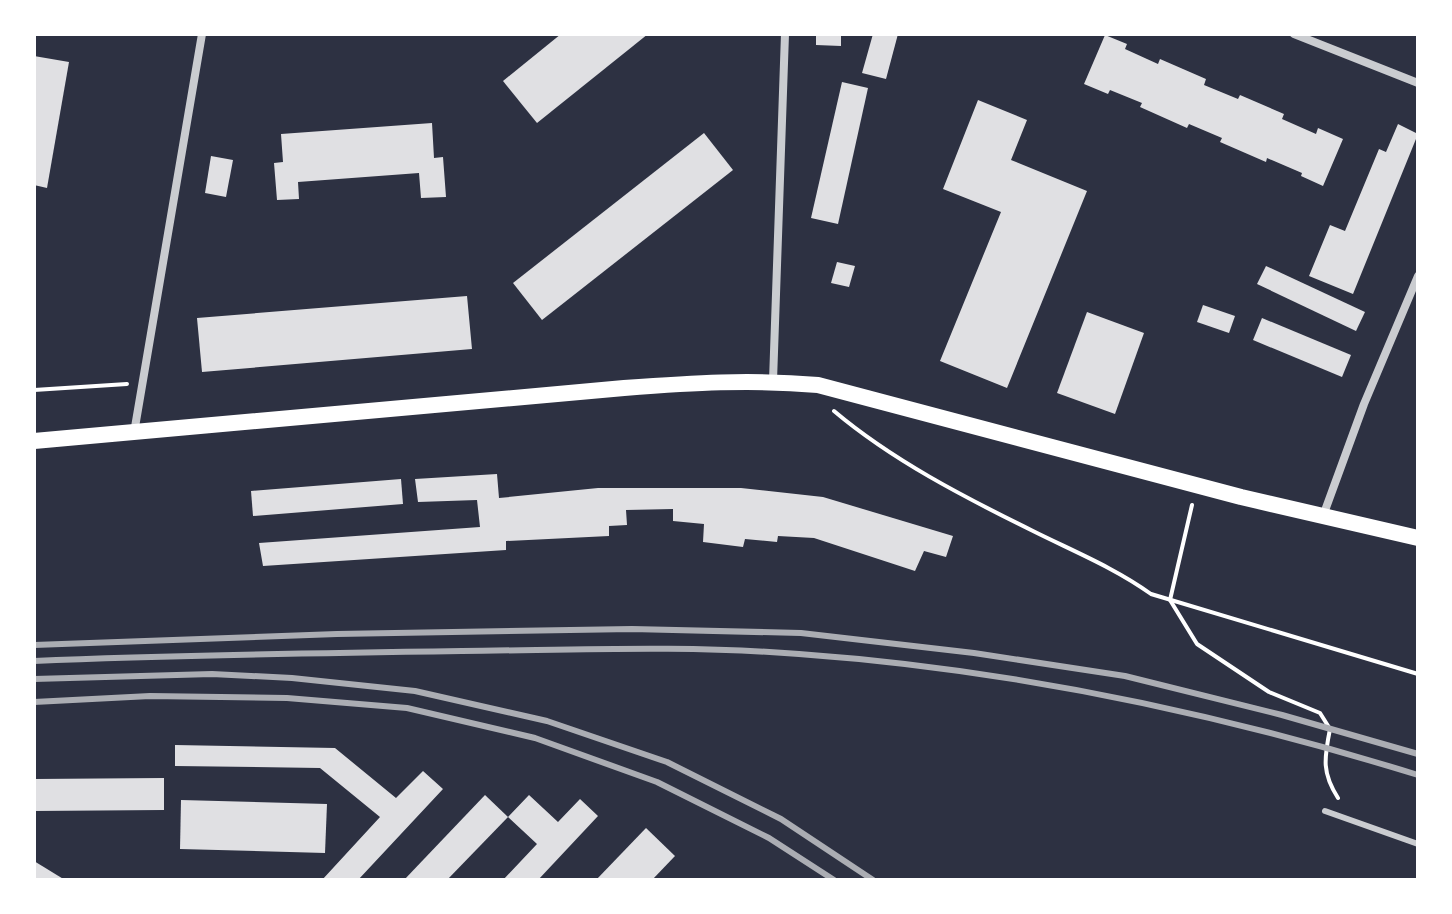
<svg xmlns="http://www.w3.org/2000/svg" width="1452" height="914" font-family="Montserrat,sans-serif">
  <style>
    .building { fill: #e0e0e3 }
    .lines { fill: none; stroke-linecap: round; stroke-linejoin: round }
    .path { stroke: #fff; stroke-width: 4 }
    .service { stroke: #caccd0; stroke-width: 6 }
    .minor { stroke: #caccd0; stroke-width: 8 }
    .secondary { stroke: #fff; stroke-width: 16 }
    .rail { stroke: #abadb3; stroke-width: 6 }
  </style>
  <rect width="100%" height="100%" fill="#2d3142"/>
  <!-- building -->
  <g class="building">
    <polygon points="561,34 648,34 537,123 503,81"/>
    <polygon points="816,34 841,34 841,46 816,45"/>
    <polygon points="873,34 898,34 886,79 862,73"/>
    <polygon points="1105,35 1127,44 1125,49 1158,64 1160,59 1206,79 1204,85 1238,99 1240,95 1284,114 1282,119 1316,134 1318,128 1343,139 1323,186 1301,176 1302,173 1267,158 1266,162 1220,142 1222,138 1189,124 1187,128 1140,107 1142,103 1110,90 1108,94 1084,84"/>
    <polygon points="34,56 69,62 47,188 34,185"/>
    <polygon points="842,82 868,88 838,224 811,218"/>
    <polygon points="978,100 1027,120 1011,160 1087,191 1007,388 940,361 1001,212 943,189"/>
    <polygon points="432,123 434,158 443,157 446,197 421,198 419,173 298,182 299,199 277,200 274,163 283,162 281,134"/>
    <polygon points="1398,124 1418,134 1353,294 1309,276 1330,225 1345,231 1379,149 1386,152"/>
    <polygon points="704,133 733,170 542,320 513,283"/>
    <polygon points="211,156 233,160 226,197 205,193"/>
    <polygon points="837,262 855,266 849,287 831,283"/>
    <polygon points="1266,266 1365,312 1356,331 1257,284"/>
    <polygon points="467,296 472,349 202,372 197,318"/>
    <polygon points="1203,305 1235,316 1229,333 1197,322"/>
    <polygon points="1087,312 1144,333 1115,414 1057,393"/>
    <polygon points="1262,318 1351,355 1342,377 1253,340"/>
    <polygon points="497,474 499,498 598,488 741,488 823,497 953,536 946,557 924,551 915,571 814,538 778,536 777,542 745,539 743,547 703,542 704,524 673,521 673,509 626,510 627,525 609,526 609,536 506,541 506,550 263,566 259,543 480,527 477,500 418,502 415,479"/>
    <polygon points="401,479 403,504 253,516 251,491"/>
    <polygon points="175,745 335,748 396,798 423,771 443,789 358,880 322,880 380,817 320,768 175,766"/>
    <polygon points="164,778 164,810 34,811 34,779"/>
    <polygon points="485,795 508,817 447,880 404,880"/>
    <polygon points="529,795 558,822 580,799 598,816 538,880 503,880 537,844 508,817"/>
    <polygon points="181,800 327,804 325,853 180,849"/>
    <polygon points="646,828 675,856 652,880 596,880"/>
    <polygon points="34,861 65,880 34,880"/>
  </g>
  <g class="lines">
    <!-- path -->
    <g class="path">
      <polyline points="34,390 127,384"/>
      <path d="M834,411c58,49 130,86 199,120 40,20 82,37 118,63l267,80"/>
      <path d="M1192,505l-22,95 27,44 72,48 51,21 10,16c-6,30 -8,44 8,69"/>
    </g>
    <!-- service -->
    <polyline class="service" points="1325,811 1418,844"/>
    <!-- minor -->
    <g class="minor">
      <polyline points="1294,34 1418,83"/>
      <polyline points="773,381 785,34"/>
      <polyline points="134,433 202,34"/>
      <polyline points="1323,516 1364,404 1418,276"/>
    </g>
    <!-- secondary -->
    <path class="secondary" d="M34,441l590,-53c67,-5 126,-9 194,-3l423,112 177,41"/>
    <!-- rail -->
    <g class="rail">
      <polyline points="34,645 337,634 632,629 801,633 974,653 1125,676 1282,715 1418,754"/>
      <path d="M34,661c143,-6 285,-8 428,-10 112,-1 225,-6 337,3 209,15 419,59 619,121"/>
      <polyline points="34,679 212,674 292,678 415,691 547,721 667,762 781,819 873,880"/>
      <polyline points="34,702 150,696 287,698 407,708 535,738 657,782 769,838 834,880"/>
    </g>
  </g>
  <!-- border -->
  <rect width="1452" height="914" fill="none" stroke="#ffffff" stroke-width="72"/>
</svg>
